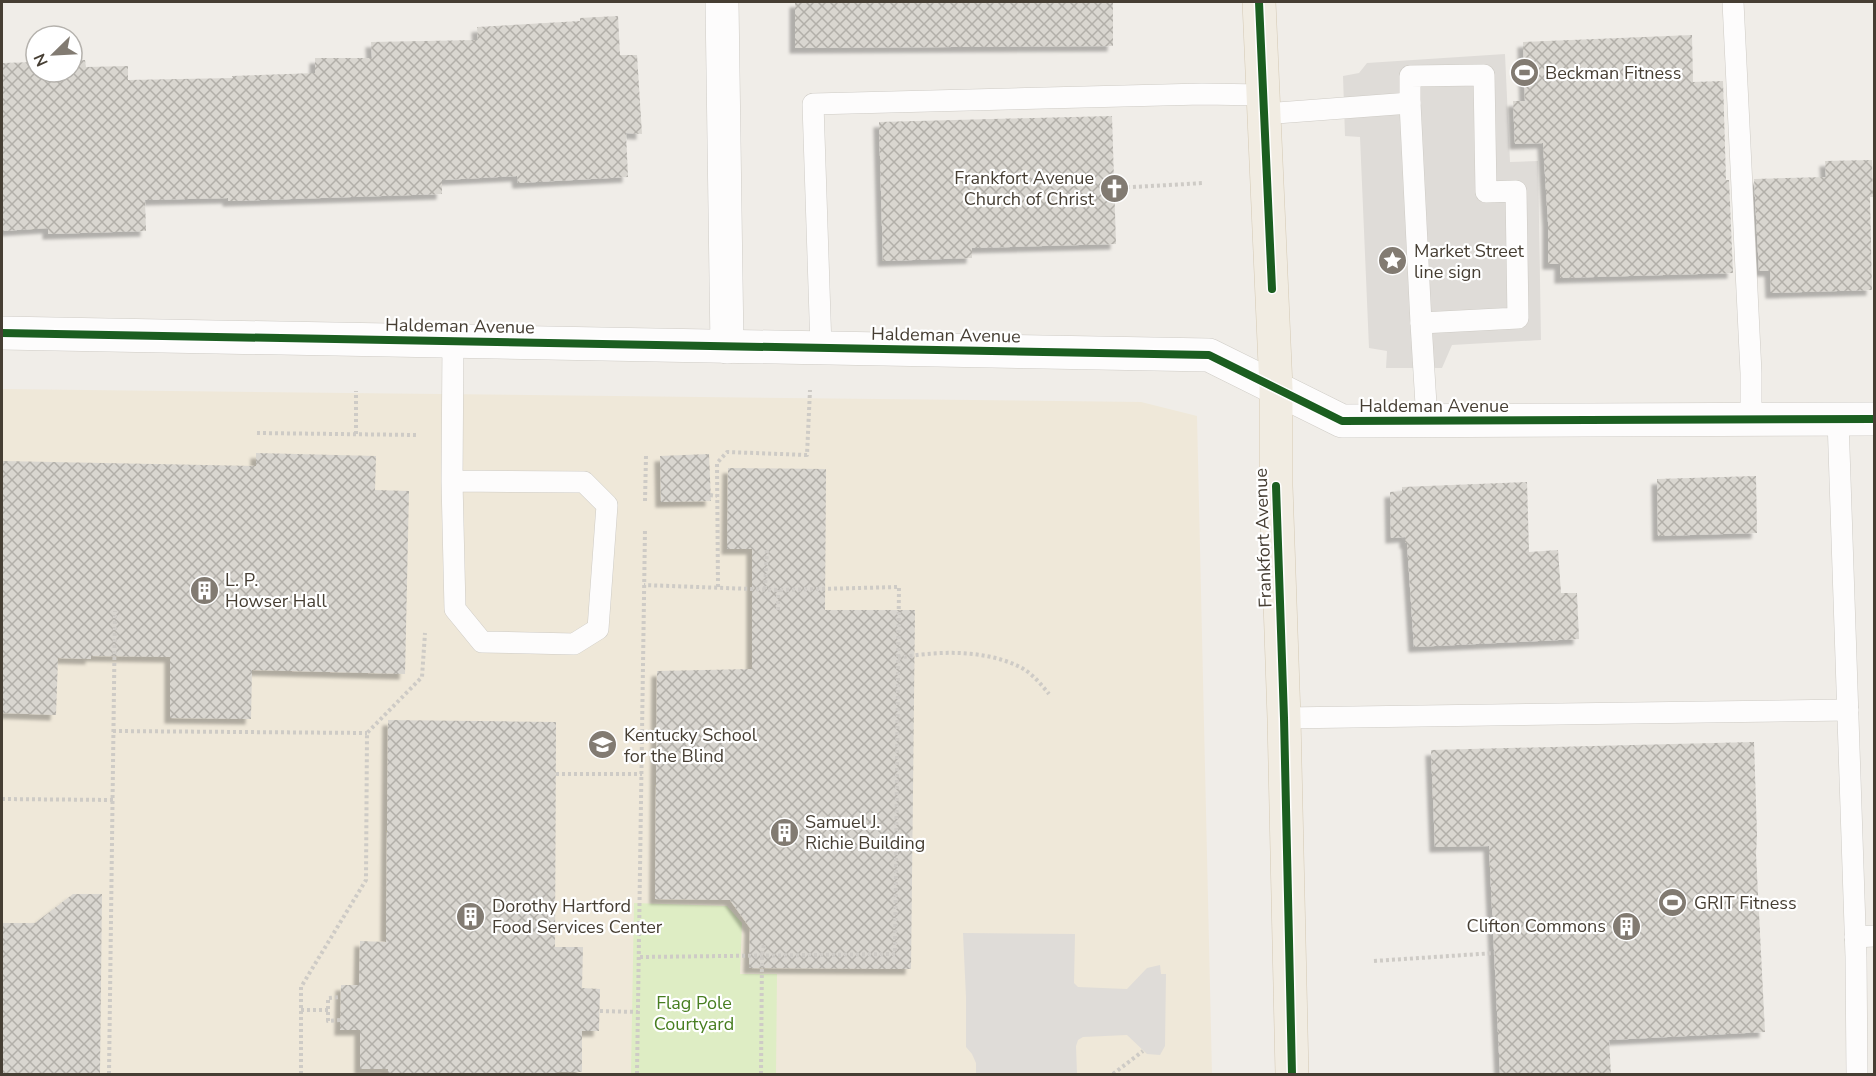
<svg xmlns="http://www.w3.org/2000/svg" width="1876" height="1076" font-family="'Nunito Sans',sans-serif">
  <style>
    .education { fill: #efe8d9 }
    .park { fill: #deedc4 }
    .parking { fill: #dfdcd8 }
    .building { fill: url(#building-cross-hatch); filter: url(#shadow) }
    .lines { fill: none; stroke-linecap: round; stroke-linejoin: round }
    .lane-casing { stroke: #cecbc5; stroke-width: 22 }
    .street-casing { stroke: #cecbc5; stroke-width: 34 }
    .primary-casing { stroke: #d4c9b3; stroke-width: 34 }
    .path { stroke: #cecbc6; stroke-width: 4; stroke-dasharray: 3 3; stroke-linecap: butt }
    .lane { stroke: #fdfcfc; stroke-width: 21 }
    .street { stroke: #fdfcfc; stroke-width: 33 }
    .primary { stroke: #f1ece2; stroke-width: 33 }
    .cycleway-casing { stroke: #fff; stroke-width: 11 }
    .cycleway { stroke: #1b5e20; stroke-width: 8 }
    .labels { text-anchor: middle; stroke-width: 4.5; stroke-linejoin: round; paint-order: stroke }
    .poi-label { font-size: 18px; fill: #463e33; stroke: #fff; text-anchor: start }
    .street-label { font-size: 18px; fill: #463e33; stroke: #fff }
    .park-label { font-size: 18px; fill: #477e20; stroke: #fff }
  </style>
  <defs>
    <pattern id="building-cross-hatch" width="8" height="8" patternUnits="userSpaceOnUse" patternTransform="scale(1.5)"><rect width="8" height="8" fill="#d9d6d0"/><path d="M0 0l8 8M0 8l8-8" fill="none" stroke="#b2afa9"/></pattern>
    <filter id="shadow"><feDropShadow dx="-5.5" dy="5.5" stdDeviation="1.5" flood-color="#0004"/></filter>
  </defs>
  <rect width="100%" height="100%" fill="#f0ede8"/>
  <!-- education -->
  <polygon class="education" points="2,389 1141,402 1197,416 1212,1074 2,1074"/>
  <!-- park -->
  <polygon class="park" points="634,903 727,906 742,923 740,974 777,974 776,1074 631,1074"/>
  <!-- parking -->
  <g class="parking">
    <polygon points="1505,54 1510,162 1538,161 1541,340 1452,345 1442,368 1386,368 1387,351 1369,348 1360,137 1345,136 1343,76 1359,73 1367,63"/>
    <polygon points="963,933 1075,934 1074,983 1078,987 1127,989 1147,968 1160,965 1161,974 1166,974 1165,1046 1160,1055 1147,1054 1127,1035 1083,1037 1078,1040 1076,1046 1077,1074 976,1074 976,1063 972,1054 966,1047 966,997"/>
  </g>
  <!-- building -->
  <g class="building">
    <polygon points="795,2 1113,2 1113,46 795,48"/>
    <polygon points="618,16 620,55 637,55 642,134 626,133 628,177 518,183 517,176 442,180 442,194 228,201 228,198 145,200 146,231 48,234 48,228 2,231 2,63 36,62 36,72 72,72 72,61 85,60 86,67 128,66 128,80 233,78 232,76 315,73 315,58 372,58 371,42 478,40 477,27 580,21 580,18"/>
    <polygon points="1692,35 1693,82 1723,81 1726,180 1729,180 1733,273 1560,278 1560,264 1548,264 1548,222 1543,143 1515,144 1513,101 1525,101 1523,42"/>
    <polygon points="1112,116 1116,244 972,248 972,258 883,261 879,122"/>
    <polygon points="1872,160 1873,197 1870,197 1872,290 1771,293 1770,271 1759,271 1754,179 1826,177 1825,161"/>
    <polygon points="256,453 376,456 375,490 409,491 405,674 252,670 251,719 170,718 170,657 91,656 91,659 58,658 56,715 2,713 2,461 256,466"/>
    <polygon points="709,454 711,501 661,502 660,456"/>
    <polygon points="728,468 826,469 825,610 915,610 911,969 749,968 750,928 730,900 655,899 657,671 752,669 752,549 727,549"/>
    <polygon points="1756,476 1757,533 1658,536 1657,479"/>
    <polygon points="1527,482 1529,552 1558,550 1561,593 1577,593 1579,639 1414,647 1407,543 1405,543 1405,537 1391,538 1390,492 1402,491 1402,487"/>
    <polygon points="388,720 556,722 555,947 583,947 582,988 600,989 599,1031 582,1031 582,1072 557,1072 557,1074 388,1074 388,1069 360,1069 360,1030 340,1030 341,985 359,985 360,941 386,942"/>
    <polygon points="1754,742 1757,835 1756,854 1765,1032 1609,1040 1611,1074 1500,1074 1489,846 1435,847 1431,750"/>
    <polygon points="73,894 102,894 100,1074 2,1074 2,923 35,923"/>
  </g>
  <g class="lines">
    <defs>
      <g id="lane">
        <polyline points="1733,2 1751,373 1751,419"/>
        <polyline points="1410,103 1421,323"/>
        <polyline points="1264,114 1410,103 1410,76 1484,75 1486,192 1516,191 1518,318 1421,323 1427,421"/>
        <polyline points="821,348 813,104 1202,94 1263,95"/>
        <polyline points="1838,419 1856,957 1857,1074"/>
        <polyline points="452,481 455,609 482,642 574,644 598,629 607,505 584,482 452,481 453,341"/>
        <polyline points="1284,718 1848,710"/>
        <polyline points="1855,937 1874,936"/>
      </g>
      <g id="street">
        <polyline points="722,2 727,347"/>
        <polyline points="2,333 1209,355 1342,421 1874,419"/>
      </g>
      <polyline id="primary" points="1259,2 1276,388 1276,486 1284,718 1292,1074"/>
    </defs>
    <!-- lane casing -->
    <use href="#lane" class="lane-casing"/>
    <!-- street casing -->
    <use href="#street" class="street-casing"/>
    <!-- primary casing -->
    <use href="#primary" class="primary-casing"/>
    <!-- path -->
    <g class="path">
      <polyline points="1115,188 1204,183"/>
      <polyline points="257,433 416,435 416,436"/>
      <polyline points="356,434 356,391"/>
      <polyline points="710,495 717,496"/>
      <polyline points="645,501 646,456"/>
      <polyline points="718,587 717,463 727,452 807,455 810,390"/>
      <polyline points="765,589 767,549"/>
      <polyline points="778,610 778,590"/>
      <path d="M898,658c38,-7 84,-9 120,8 13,6 22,17 31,28"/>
      <polyline points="113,731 367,733"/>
      <polyline points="556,774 642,774"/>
      <polyline points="2,799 113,800"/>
      <polyline points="640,957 895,954 899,587 778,590 644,585"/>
      <polyline points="1374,961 1495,953"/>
      <polyline points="301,1010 328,1010"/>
      <polyline points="600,1011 638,1012"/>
      <polyline points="340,1020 328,1021 328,998 340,997"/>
      <polyline points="109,1074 115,611"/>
      <polyline points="301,1074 301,987 366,880 367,733 422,677 425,633"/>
      <polyline points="637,1074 645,529"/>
      <polyline points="761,1074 762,955 764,944"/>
      <polyline points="1113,1074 1143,1051"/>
    </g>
    <!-- lane -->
    <use href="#lane" class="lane"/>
    <!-- street -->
    <use href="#street" class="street"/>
    <!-- primary -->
    <use href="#primary" class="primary"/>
    <defs>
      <g id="cycleway">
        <polyline points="1259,2 1272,289"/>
        <polyline points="2,333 1209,355 1342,421 1874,419"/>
        <polyline points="1276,486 1284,718 1292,1074"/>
      </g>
    </defs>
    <!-- cycleway casing -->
    <use href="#cycleway" class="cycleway-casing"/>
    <!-- cycleway -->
    <use href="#cycleway" class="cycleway"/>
  </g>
  <!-- icons -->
  <defs>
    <symbol id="stadium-disc" viewBox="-11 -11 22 22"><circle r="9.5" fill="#827b72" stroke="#fff"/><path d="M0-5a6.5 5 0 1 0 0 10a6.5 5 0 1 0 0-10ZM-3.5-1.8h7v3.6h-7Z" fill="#fff"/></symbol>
    <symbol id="church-disc" viewBox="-11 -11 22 22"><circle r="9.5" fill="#827b72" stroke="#fff"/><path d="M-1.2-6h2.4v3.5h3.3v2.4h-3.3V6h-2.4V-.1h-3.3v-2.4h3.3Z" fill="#fff"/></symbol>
    <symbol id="sight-disc" viewBox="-11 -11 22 22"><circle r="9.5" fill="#827b72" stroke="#fff"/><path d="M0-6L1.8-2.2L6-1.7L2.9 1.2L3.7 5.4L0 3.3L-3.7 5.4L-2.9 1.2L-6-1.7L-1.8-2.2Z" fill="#fff"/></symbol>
    <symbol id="building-disc" viewBox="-11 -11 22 22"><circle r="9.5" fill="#827b72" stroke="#fff"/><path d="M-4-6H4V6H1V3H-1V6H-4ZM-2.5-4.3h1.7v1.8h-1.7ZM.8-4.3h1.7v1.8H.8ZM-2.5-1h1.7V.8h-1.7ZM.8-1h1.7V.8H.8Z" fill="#fff"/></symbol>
    <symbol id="school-disc" viewBox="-11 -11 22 22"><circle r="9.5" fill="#827b72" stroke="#fff"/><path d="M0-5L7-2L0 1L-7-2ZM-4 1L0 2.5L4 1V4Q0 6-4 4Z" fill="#fff"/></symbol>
  </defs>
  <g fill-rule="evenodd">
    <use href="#stadium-disc" x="1508" y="56" width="33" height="33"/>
    <use href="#church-disc" x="1098" y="172" width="33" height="33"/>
    <use href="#sight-disc" x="1376" y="244" width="33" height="33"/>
    <use href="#building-disc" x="188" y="574" width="33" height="33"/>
    <use href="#school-disc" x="586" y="728" width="33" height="33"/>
    <use href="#building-disc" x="768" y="816" width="33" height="33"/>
    <use href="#stadium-disc" x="1656" y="886" width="33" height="33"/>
    <use href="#building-disc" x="454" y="900" width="33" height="33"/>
    <use href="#building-disc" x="1610" y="910" width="33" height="33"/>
  </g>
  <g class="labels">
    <!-- poi labels -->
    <g class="poi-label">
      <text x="1545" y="79">Beckman Fitness</text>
      <text x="1094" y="184" text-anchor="end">Frankfort Avenue<tspan x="1094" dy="21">Church of Christ</tspan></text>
      <text x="1414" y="257">Market Street<tspan x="1414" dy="21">line sign</tspan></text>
      <text x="225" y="586">L. P.<tspan x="225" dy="21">Howser Hall</tspan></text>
      <text x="624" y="741">Kentucky School<tspan x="624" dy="21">for the Blind</tspan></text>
      <text x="805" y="828">Samuel J.<tspan x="805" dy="21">Richie Building</tspan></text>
      <text x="1694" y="909">GRIT Fitness</text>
      <text x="492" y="912">Dorothy Hartford<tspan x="492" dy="21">Food Services Center</tspan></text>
      <text x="1606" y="932" text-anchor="end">Clifton Commons</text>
    </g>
    <!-- street labels -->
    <g class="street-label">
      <text transform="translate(460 326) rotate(1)" y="6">Haldeman Avenue</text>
      <text transform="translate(946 335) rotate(1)" y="6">Haldeman Avenue</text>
      <text x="1434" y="412">Haldeman Avenue</text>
      <text transform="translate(1263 538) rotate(-92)" y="6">Frankfort Avenue</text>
    </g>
    <!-- park labels -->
    <g class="park-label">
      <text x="694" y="1009">Flag Pole<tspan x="694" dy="21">Courtyard</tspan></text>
    </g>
  </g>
  <!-- border -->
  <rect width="1876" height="1076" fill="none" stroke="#463e33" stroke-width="6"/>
  <!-- north arrow -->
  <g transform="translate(54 54) rotate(246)"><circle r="28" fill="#ffffff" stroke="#b5b2ad" stroke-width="1.5"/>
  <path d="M0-4.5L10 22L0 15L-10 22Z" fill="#827b72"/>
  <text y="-9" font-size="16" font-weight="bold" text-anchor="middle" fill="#463e33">N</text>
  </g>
</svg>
